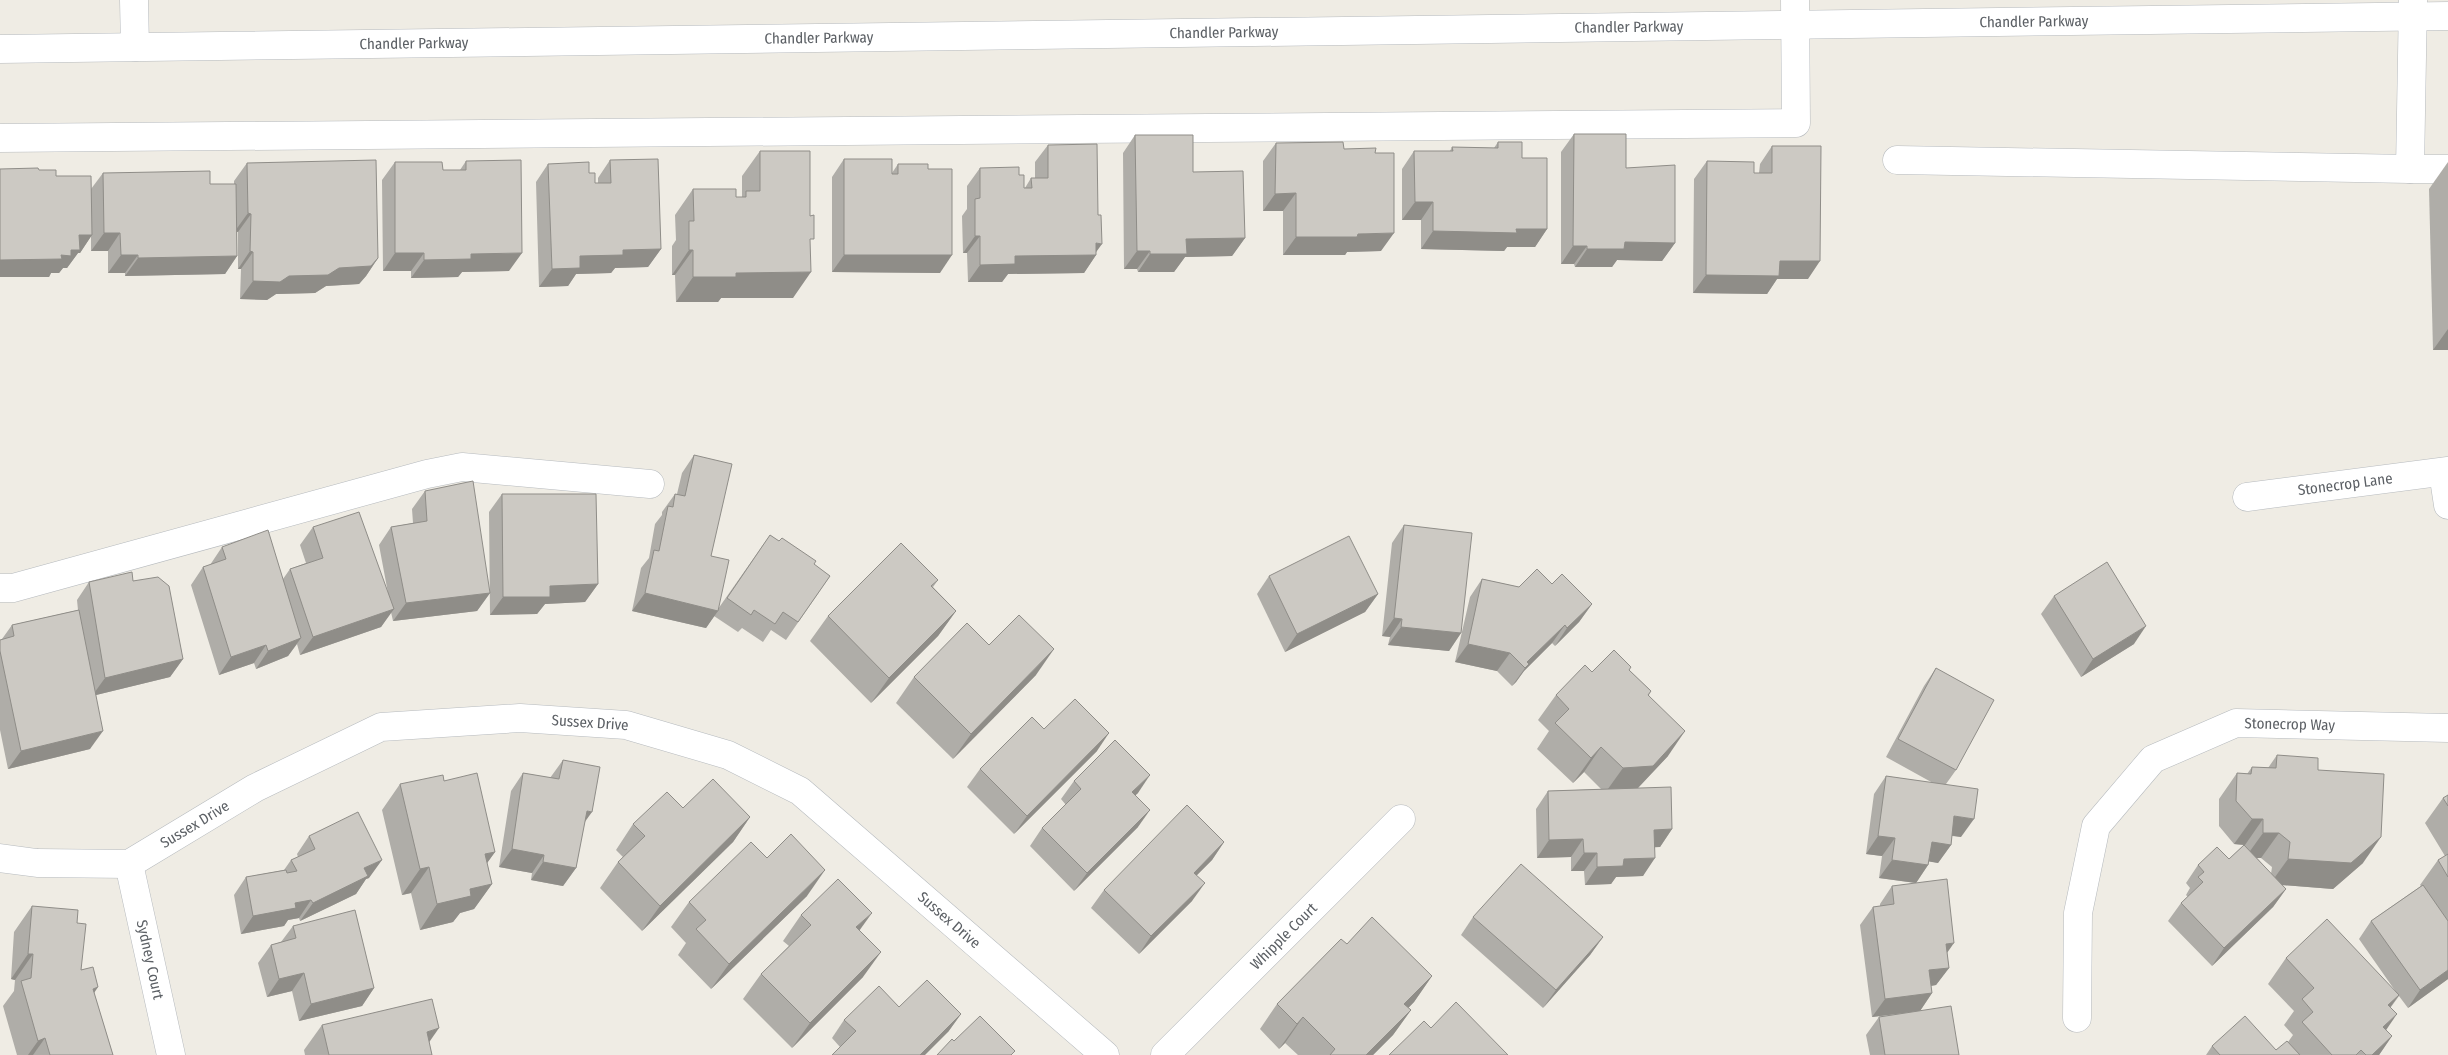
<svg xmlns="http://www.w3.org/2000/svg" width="2448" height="1055" font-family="'Fira Sans Condensed',sans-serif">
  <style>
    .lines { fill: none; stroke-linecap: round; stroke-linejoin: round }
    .minor-casing { stroke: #b6babe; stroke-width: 29 }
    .minor { stroke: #fff; stroke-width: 28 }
    .wall { fill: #afada8; fill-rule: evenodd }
    .shaded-wall { fill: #8f8d88 }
    .building { fill: #ccc9c3; stroke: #8f8d88 }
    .labels { text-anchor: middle; stroke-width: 4.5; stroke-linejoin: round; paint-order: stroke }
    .street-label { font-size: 15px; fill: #5c6065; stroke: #fff }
  </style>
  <rect width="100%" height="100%" fill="#efece4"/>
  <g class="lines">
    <defs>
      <g id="minor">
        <polyline points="134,0 135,47"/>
        <path id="s1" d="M0,49l2448,-33"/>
        <polyline points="0,138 1796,123 1795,0"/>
        <polyline points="1897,160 2410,169 2413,0"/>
        <polyline points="2410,169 2448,169"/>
        <polyline points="2443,472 2448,505"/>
        <path id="s2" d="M2247,497l201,-26"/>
        <polyline points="0,588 13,588 427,474 462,467 650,484"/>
        <path id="s3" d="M0,858l37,5 92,1 126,-76 126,-61 139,-9 106,7 102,30 72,36 305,264"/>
        <path id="s4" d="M129,864l42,191"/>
        <path id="s5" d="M2077,1018l1,-105 18,-87 57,-67 83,-36 212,5"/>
        <path id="s6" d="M1165,1055l236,-236"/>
      </g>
    </defs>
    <!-- minor casing -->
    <use href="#minor" class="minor-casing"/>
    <!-- minor -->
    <use href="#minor" class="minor"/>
  </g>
  <!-- wall -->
  <g class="wall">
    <polygon points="1574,134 1626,168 1675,243 1662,261 1617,260 1612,267 1575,267 1574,264 1561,264 1561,152"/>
    <polygon points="1135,135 1193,172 1245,238 1232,256 1185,257 1174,272 1138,272 1137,269 1124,269 1123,153"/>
    <polygon points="1498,142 1522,158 1547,229 1535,247 1507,247 1504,251 1421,249 1421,220 1402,220 1402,169 1414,151 1450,151 1452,147 1494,148"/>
    <polygon points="1276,143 1381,251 1347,252 1345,255 1283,255 1283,211 1263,211 1263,161"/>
    <polygon points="1048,145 1096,252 1096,255 1084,273 1008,274 1002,282 968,282 967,253 963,253 962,216 967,209 967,186 980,168 1019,175 1024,188 1025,188 1031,178 1035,178 1035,162"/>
    <polygon points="1772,146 1808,279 1777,279 1767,294 1693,293 1694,179 1707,161 1754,173 1759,173 1760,164"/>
    <polygon points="760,151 810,244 793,298 721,298 718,302 676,302 675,275 672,275 672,246 676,240 675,215 693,189 736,197 742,197 742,176"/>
    <polygon points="844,159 892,173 898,164 928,169 940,273 832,272 832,177"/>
    <polygon points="610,160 661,249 648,267 615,268 611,273 576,274 568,286 539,287 536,182 548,164 589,173 595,183 598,183 598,178"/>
    <polygon points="466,161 509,271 462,272 458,277 411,278 411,271 383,271 382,180 395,162 443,170 460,170"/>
    <polygon points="2448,162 2448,350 2433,350 2429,189"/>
    <polygon points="247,163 378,258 366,276 359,284 326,286 315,293 276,294 267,300 240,299 241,269 238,269 238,232 237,232 237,256 225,274 125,276 125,273 108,273 108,251 91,251 91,236 80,253 78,253 67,268 63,268 59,273 51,273 49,277 39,170 56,176 91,189 103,173 210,184 234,184 234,181"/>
    <polygon points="694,455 711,556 718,609 770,535 830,576 786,640 771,630 763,642 742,628 738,632 714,616 706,628 632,611 641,568 649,558 655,524 662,515 662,512 675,494 677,494 682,473"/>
    <polygon points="425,491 490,593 477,611 393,621 391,612 381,627 300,655 297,644 288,656 256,669 254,663 219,675 191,585 203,567 210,565 222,547 283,579 290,569 306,563 300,545 313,527 388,593 379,545 391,527 413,523 412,509"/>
    <polygon points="502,494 598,584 585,602 545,604 537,614 490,615 489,512"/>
    <polygon points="1404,525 1461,633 1449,651 1388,645 1390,637 1382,636 1392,543"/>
    <polygon points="1269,576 1378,594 1365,612 1285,652 1257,594"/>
    <polygon points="1482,579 1519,587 1552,584 1592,604 1579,622 1555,646 1552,643 1524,671 1516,682 1512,686 1497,671 1455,662 1470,597"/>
    <polygon points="938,580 933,587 956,611 938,636 871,703 810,641 828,616"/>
    <polygon points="133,581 183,659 170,677 96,695 90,749 8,769 0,730 0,651 2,639 12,625 78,610 77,600 89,582"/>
    <polygon points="2054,596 2134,644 2081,677 2041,614"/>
    <polygon points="989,645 1036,675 953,759 896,703 914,677"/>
    <polygon points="1936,668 1956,770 1946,784 1961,837 1952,836 1951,845 1938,863 1929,861 1928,865 1916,883 1879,878 1882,856 1866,854 1874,794 1886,776 1933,783 1886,757 1924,686"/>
    <polygon points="1629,670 1651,691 1649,695 1668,756 1638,788 1672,829 1660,847 1655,847 1643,876 1616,877 1611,884 1585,885 1584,871 1571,871 1571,857 1537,858 1536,809 1548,791 1601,789 1584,772 1573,783 1537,749 1549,731 1538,720 1556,695 1592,672"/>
    <polygon points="1044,729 1097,751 1014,834 967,787 980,769"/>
    <path d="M2277,755l41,15 45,93 -30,26 -51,-4 4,4 -13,18 -61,59 -44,-45 13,-18 7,-6 -2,-2 4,-7 -4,-5 12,-18 31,-6 15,-14 -10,-1 -15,-18v-27l18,-26 10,1 5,-7 16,1zM2257,858h4l11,9 -1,7z"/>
    <polygon points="563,760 584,823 576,868 563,886 531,880 532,873 499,867 511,791 523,773 550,778"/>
    <polygon points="444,781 495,852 487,863 492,884 474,909 460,913 453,922 420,930 411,893 402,895 382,810 400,784"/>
    <polygon points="1074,781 1138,793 1135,795 1138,827 1074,891 1030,846 1042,828 1066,805 1061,799"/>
    <polygon points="2448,795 2448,979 2408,1008 2399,996 2391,1007 2386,1030 2392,1036 2379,1055 2206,1055 2212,1046 2276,1050 2288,1042 2293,1035 2284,1025 2294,1011 2268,984 2286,958 2396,992 2359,939 2371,921 2421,886 2420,885 2438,860 2445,856 2425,823 2443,798"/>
    <polygon points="683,808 750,817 733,842 642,931 600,888 618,862 623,857 616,850 633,824"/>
    <polygon points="309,836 369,878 366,879 356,894 300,921 299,918 288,920 284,926 241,934 234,895 246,877 284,870 291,860 298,857 297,854"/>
    <polygon points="1224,842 1212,860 1197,875 1192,901 1139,954 1091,908 1104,890"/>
    <polygon points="767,858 807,896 711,989 678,955 686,943 671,927 689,902"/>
    <polygon points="1892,886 1947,953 1949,968 1936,985 1931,986 1932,993 1920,1011 1959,1055 1870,1055 1866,1035 1879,1017 1906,1013 1872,1017 1860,925 1873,907 1880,906 1880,904"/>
    <polygon points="32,906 77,923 81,970 94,993 113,1055 17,1055 3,1006 14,991 15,980 11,979 14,932"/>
    <polygon points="801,915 859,930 863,977 792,1048 743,999 761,974 789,946 783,941"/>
    <polygon points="1473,917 1603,937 1590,955 1543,1008 1461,935"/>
    <polygon points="293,926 374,988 362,1006 299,1021 292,991 267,997 258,963 271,945 281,942"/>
    <polygon points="1347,944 1432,976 1414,1002 1408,1008 1411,1010 1393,1035 1373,1055 1298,1055 1285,1043 1279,1049 1260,1029 1277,1004"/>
    <polygon points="899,1007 961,1014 948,1032 840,1047 832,1038 844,1020"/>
    <polygon points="322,1025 429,1042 432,1055 305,1055 304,1050"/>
  </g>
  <!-- shaded-wall -->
  <g class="shaded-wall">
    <polygon points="1296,193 1283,211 1263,211 1275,194"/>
    <polygon points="1415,202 1433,202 1421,220 1402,220"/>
    <polygon points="248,213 251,214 238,232 235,231"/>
    <polygon points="1516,229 1547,229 1535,247 1507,247 1504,251 1421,249 1433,231"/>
    <polygon points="104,233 120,233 108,251 91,251"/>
    <polygon points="1394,233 1381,251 1347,252 1345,255 1283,255 1296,237 1358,234"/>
    <polygon points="79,235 92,235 80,253 78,253 67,268 63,268 59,273 51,273 49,277 0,277 0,260"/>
    <polygon points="975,236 980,236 967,253 963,253"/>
    <polygon points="1245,238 1232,256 1185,257 1174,272 1138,272 1150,254 1186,239"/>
    <polygon points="1625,242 1675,243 1662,261 1617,260 1612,267 1575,267 1587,249"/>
    <polygon points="1096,243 1102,244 1094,255 1096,255 1084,273 1008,274 1002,282 968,282 980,265 1015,256"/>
    <polygon points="1573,246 1587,246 1574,264 1561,264"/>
    <polygon points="661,249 648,267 615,268 611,273 576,274 568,286 539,287 552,269 580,256 623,250"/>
    <polygon points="689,250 693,250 675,275 672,275"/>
    <polygon points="250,251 253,252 241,269 238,269"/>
    <polygon points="1137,251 1150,251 1137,269 1124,269"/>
    <polygon points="395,253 424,253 411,271 383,271"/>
    <polygon points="522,253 509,271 462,272 458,277 411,278 424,260 471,254"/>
    <polygon points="121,255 138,255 125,273 108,273"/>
    <polygon points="844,255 952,255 940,273 832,272"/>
    <polygon points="237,256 225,274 125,276 138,258"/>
    <polygon points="378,258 366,276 359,284 326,286 315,293 276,294 267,300 240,299 253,281 339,268"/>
    <polygon points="1780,261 1820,261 1808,279 1777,279 1767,294 1693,293 1706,275"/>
    <polygon points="811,272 793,298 721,298 718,302 676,302 693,277 736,273"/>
    <polygon points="2448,329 2448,350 2433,350"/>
    <polygon points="598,584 585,602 545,604 537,614 490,615 503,597 550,586"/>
    <polygon points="490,593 477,611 393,621 406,603"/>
    <polygon points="645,593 718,611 706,628 632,611"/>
    <polygon points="1378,594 1365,612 1285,652 1297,634"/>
    <polygon points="1592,604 1579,622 1555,646 1567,628"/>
    <polygon points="394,609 381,627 300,655 313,637"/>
    <polygon points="956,611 938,636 871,703 889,678"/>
    <polygon points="1394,618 1402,619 1390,637 1382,636"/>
    <polygon points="1565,625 1552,643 1524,671 1516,682 1512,686 1525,668 1527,662"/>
    <polygon points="2146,626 2134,644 2081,677 2093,659"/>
    <polygon points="1401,627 1461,633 1449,651 1388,645"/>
    <polygon points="301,638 288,656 256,669 268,651"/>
    <polygon points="1468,644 1510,653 1497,671 1455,662"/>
    <polygon points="266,645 254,663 219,675 231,657"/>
    <polygon points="1054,649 1036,675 953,759 971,734"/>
    <polygon points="183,659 170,677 92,696 105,678"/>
    <polygon points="103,731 90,749 8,769 21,751"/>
    <polygon points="1685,731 1668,756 1635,791 1605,793 1623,768"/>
    <polygon points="1109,733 1097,751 1014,834 1027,816"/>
    <polygon points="1601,747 1584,772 1573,783 1591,758"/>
    <polygon points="1150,775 1138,793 1120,810 1132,792"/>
    <polygon points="1150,810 1138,827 1074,891 1087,873"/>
    <polygon points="587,811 592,812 579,830"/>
    <polygon points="1954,816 1974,819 1961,837 1942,834"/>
    <polygon points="750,817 733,842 642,931 660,906"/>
    <polygon points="2252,819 2263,819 2245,845 2234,844"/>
    <polygon points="1672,829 1660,847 1642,848 1654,830"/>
    <polygon points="2263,833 2279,833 2261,858 2245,858"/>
    <polygon points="1878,836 1895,838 1882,856 1866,854"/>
    <polygon points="2381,837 2363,863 2333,889 2270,884 2288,859"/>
    <polygon points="1583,839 1571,857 1537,858 1549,840"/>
    <polygon points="1224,842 1212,860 1182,890 1194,873"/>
    <polygon points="1932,842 1951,845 1938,863 1920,860"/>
    <polygon points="512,849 544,855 532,873 499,867"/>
    <polygon points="495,852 477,877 485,854"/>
    <polygon points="1584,853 1597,853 1584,871 1571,871"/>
    <polygon points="1655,858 1643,876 1616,877 1611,884 1585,885 1597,867 1624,859"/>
    <polygon points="382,860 369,878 366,879 356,894 300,921 313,903 364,868"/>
    <polygon points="1892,860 1928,865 1916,883 1879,878"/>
    <polygon points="543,862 576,868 563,886 531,880"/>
    <polygon points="429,867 411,893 402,895 420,869"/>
    <polygon points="825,870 807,896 711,989 729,964"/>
    <polygon points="1205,883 1192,901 1139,954 1151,936"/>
    <polygon points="492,884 474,909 460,913 453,922 420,930 437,904 470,889"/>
    <polygon points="2286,889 2273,907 2212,966 2224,948"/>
    <polygon points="311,900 299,918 288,920 284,926 241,934 253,916 295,903"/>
    <polygon points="872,913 854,938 856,927"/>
    <polygon points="1603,937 1590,955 1543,1008 1556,990"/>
    <polygon points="1954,943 1942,960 1946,944"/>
    <polygon points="881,952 863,977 792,1048 810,1023"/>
    <polygon points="28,954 33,954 15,980 11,979"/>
    <polygon points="1949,968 1936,985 1917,988 1929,970"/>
    <polygon points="2448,970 2448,979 2408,1008 2420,990"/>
    <polygon points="304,973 292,991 267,997 279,979"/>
    <polygon points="1432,976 1414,1002 1387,1030 1404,1004"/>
    <polygon points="98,987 81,1013 93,989"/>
    <polygon points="374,988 362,1006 299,1021 311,1004"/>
    <polygon points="1932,993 1920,1011 1872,1017 1885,999"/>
    <polygon points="2399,995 2381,1020 2388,1005"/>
    <polygon points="1411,1010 1393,1035 1373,1055 1366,1055"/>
    <polygon points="961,1014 948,1032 925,1055 920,1055"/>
    <polygon points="2397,1014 2380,1039 2383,1027"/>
    <polygon points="1303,1017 1285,1043 1279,1049 1297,1024"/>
    <polygon points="439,1028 421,1054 427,1032"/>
    <polygon points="2392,1036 2379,1055 2372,1055"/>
    <polygon points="45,1038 33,1055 28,1055 38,1041"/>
  </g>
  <!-- building -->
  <g class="building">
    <polygon points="1574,134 1626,134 1626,168 1675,165 1675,243 1625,242 1624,249 1587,249 1587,246 1573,246"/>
    <polygon points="1135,135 1193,135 1193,172 1243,171 1245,238 1186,239 1187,254 1150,254 1150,251 1137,251"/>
    <polygon points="1343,142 1344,149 1376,148 1375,153 1394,153 1394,233 1358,234 1357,237 1296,237 1296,193 1275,194 1276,143"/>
    <polygon points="1498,142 1522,142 1522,158 1547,158 1547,229 1516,229 1517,233 1433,231 1433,202 1415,202 1414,151 1453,151 1452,147 1498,148"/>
    <polygon points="1097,144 1098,215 1101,215 1102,244 1096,243 1096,255 1015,256 1015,264 980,265 980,236 975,236 975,199 980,198 980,168 1019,167 1019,175 1024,175 1024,188 1032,188 1031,178 1048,178 1048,145"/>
    <polygon points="1772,146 1821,146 1820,261 1780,261 1779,276 1706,275 1707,161 1754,162 1754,173 1772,173"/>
    <polygon points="760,151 810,151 810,216 814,215 814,239 810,239 811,272 736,273 736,277 693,277 693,250 689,250 689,221 694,221 693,189 736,189 736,197 746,197 746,191 760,191"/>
    <polygon points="658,159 661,249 623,250 623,255 580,256 580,268 552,269 548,164 589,162 589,173 595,173 595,183 611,183 610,160"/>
    <polygon points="844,159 892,159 892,174 898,174 898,164 928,164 928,169 952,169 952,255 844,255"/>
    <polygon points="376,160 378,258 371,266 339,268 328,275 289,276 280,282 253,281 253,252 250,251 251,214 248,213 247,163"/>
    <polygon points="521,160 522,253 471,254 471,259 424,260 424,253 395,253 395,162 442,162 443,170 466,170 466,161"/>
    <polygon points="38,168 39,170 56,170 56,176 91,176 92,235 79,235 80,250 71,250 71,256 61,255 62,259 0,260 0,169"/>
    <polygon points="210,171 210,184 236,184 237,256 138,258 138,255 121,255 120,233 104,233 103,173"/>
    <polygon points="694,455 732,464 711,556 729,560 718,611 645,593 654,550 659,551 668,506 673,507 675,494 685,496"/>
    <polygon points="473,481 490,593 406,603 391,527 427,521 425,491"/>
    <polygon points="502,494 596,494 598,584 550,586 550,597 503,597"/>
    <polygon points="359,512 394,609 313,637 290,569 323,558 313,527"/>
    <polygon points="1404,525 1472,533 1461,633 1401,627 1402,619 1394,618"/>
    <polygon points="268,530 301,638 268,651 266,645 231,657 203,567 226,559 222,547"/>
    <polygon points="770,535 779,541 782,538 816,561 814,564 830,576 798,622 783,612 775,624 754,610 751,615 727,598"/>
    <polygon points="1349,536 1378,594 1297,634 1269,576"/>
    <polygon points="901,543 938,580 931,586 956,611 889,678 828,616"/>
    <polygon points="2107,562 2146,626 2093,659 2054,596"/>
    <polygon points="1537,569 1552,584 1562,574 1592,604 1567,628 1565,625 1527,662 1529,664 1525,668 1510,653 1468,644 1482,579 1519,587"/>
    <polygon points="132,572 133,581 158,577 169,586 183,659 105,678 89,582"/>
    <polygon points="79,610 103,731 21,751 0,651 0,640 14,636 12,625"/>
    <polygon points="1019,615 1054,649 971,734 914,677 967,623 989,645"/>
    <polygon points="1614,650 1631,667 1629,670 1651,691 1648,695 1685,731 1653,766 1623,768 1601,747 1591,758 1555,723 1569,709 1556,695 1585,665 1592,672"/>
    <polygon points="1936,668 1994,700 1956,770 1898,739"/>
    <polygon points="1075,699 1109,733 1027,816 980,769 1032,717 1044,729"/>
    <polygon points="1115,740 1150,775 1132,792 1150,810 1087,873 1042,828 1081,789 1074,781"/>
    <polygon points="2277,755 2318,758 2318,770 2384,774 2381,837 2351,863 2288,859 2290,842 2279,833 2263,833 2263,819 2252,819 2236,801 2237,773 2251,774 2252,767 2276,768"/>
    <polygon points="563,760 600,767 592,812 587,811 576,868 543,862 544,855 512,849 523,773 559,779"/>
    <polygon points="477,773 495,852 485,854 492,884 470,889 471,896 437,904 429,867 420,869 400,784 443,775 444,781"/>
    <polygon points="1886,776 1978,789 1974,819 1954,816 1951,845 1932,842 1928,865 1892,860 1895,838 1878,836"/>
    <polygon points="713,779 750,817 660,906 618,862 645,836 633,824 667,792 683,808"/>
    <polygon points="1671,787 1672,829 1654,830 1655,858 1624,859 1623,866 1597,867 1597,853 1584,853 1583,839 1549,840 1548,791"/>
    <polygon points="2448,795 2448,806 2443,798"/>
    <polygon points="1187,805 1224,842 1194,873 1205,883 1151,936 1104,890"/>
    <polygon points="358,812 382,860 364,868 368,876 313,903 311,900 295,903 296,908 253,916 246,877 286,870 287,873 297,871 291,860 315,849 309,836"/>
    <polygon points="791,834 825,870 729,964 696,929 706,920 689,902 751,842 767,858"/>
    <polygon points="2244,845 2286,889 2224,948 2181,903 2203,882 2198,877 2204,872 2198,865 2217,847 2229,859"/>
    <polygon points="2448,854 2448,877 2438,860"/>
    <polygon points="1521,864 1603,937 1556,990 1473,917"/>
    <polygon points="838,879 872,913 856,927 881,952 810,1023 761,974 811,925 801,915"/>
    <polygon points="1947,879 1954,943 1946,944 1949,968 1929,970 1932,993 1885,999 1873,907 1894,904 1892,886"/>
    <polygon points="2423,885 2448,921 2448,970 2420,990 2371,921"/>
    <polygon points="32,906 78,910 77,923 86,924 81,970 93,967 98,987 93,989 113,1055 50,1055 45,1038 38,1041 21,981 31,978 33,954 28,954"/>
    <polygon points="355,910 374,988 311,1004 304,973 279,979 271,945 296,938 293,926"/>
    <polygon points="1372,917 1432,976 1404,1004 1411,1010 1366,1055 1330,1055 1335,1049 1303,1017 1297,1024 1277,1004 1341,939 1347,944"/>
    <polygon points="2327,919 2399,995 2388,1005 2397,1014 2383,1027 2392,1036 2372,1055 2366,1055 2361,1050 2356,1055 2332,1055 2302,1022 2313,1012 2302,999 2314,988 2286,958"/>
    <polygon points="927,980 961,1014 920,1055 832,1055 856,1031 844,1020 879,986 899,1007"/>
    <polygon points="432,999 439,1028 427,1032 432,1055 329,1055 322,1025"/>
    <polygon points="1456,1002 1508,1055 1389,1055 1424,1021 1431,1028"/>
    <polygon points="1951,1006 1959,1055 1885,1055 1879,1017"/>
    <polygon points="980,1016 1015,1051 1011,1055 937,1055 952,1039 954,1041"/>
    <polygon points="2245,1016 2276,1050 2287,1041 2300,1055 2220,1055 2212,1046"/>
  </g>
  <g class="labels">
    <!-- street labels -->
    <g class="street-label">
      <text dy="5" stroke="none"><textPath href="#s1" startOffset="2034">Chandler Parkway</textPath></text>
      <text dy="5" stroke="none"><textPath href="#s1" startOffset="1629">Chandler Parkway</textPath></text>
      <text dy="5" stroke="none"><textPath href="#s1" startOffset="1224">Chandler Parkway</textPath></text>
      <text dy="5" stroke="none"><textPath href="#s1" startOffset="819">Chandler Parkway</textPath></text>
      <text dy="5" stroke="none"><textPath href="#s1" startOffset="414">Chandler Parkway</textPath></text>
      <text dy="5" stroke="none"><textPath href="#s2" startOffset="99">Stonecrop Lane</textPath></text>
      <text dy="5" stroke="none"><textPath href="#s3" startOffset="626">Sussex Drive</textPath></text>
      <text dy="5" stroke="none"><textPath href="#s5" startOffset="426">Stonecrop Way</textPath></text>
      <text dy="5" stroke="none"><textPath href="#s3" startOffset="206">Sussex Drive</textPath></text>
      <text dy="5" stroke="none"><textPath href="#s3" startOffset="1046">Sussex Drive</textPath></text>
      <text dy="5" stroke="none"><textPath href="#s6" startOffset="168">Whipple Court</textPath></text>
      <text dy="5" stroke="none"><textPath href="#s4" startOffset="98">Sydney Court</textPath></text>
    </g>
  </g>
</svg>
